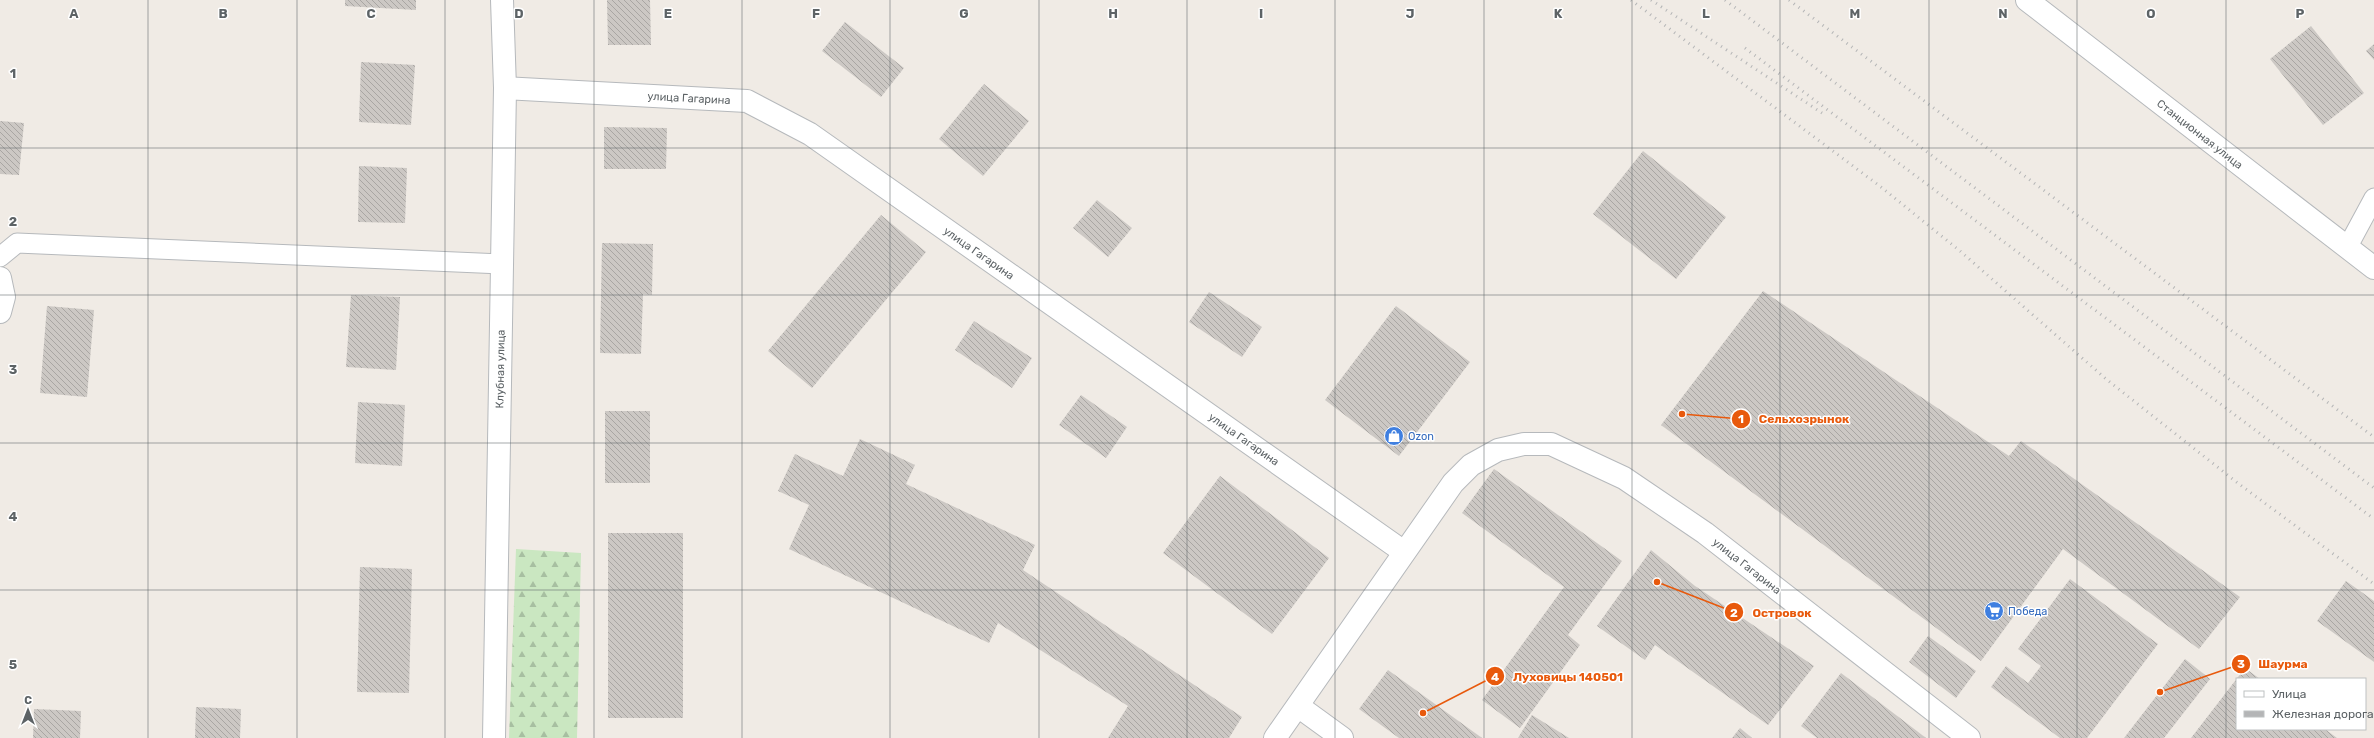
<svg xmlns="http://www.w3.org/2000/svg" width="2374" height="738" font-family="Rubik,sans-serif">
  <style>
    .forest { fill: url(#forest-firs) }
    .building { fill: url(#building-back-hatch) }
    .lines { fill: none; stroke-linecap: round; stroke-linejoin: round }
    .lane-casing { stroke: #b6b9bc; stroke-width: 21 }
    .street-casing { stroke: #b6b9bc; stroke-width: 24 }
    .lane { stroke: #fff; stroke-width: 19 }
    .street { stroke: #fff; stroke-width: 22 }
    .rail { stroke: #b4b5b6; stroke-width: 3; stroke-dasharray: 1 5; stroke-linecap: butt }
    .grid { fill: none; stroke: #5d6366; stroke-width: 1; stroke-opacity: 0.55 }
    .labels { text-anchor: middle; stroke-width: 3; stroke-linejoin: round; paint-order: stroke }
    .street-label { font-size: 11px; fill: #5d6366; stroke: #fff }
    .shop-label { font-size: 11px; fill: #366cbe; stroke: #fff; text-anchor: start }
    .grid-label { font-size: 13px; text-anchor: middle; font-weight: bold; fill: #5d6366; stroke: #fff; stroke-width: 3; stroke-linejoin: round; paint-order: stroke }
    .leader { fill: none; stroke: #e8590c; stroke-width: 1.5 }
    .callout-dot { fill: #e8590c; stroke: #fff; stroke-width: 1.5 }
    .mark-label { font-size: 12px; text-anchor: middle; font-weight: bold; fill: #fff }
    .callout-label { font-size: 12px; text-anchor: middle; font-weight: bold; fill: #e8590c; stroke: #fff; stroke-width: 3; stroke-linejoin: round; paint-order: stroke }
  </style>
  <defs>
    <pattern id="forest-firs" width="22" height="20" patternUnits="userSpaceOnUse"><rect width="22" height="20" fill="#cae7c1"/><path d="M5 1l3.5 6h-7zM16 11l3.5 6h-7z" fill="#a7bfa1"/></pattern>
    <pattern id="building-back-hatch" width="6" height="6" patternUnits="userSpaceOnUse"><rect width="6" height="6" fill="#ccc8c4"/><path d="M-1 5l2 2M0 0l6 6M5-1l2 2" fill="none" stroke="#a9a6a3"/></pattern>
  </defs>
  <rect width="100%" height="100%" fill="#f0ebe5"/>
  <!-- forest -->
  <polygon class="forest" points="516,549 581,553 577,738 509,738"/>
  <!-- building -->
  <g class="building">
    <polygon points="345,0 416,0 416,10 345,6"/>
    <polygon points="607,0 650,0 651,45 608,45"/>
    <polygon points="845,22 904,68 881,97 822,51"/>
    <polygon points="2311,26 2364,93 2323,125 2270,59"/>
    <polygon points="2374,44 2374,60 2366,51"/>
    <polygon points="361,62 415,65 411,125 359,122"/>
    <polygon points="984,84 1029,121 983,176 939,139"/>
    <polygon points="0,121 24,123 19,175 0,174"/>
    <polygon points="604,127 667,128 666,169 604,169"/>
    <polygon points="1643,151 1726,217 1676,279 1593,214"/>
    <polygon points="359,166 407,168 405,223 358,222"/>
    <polygon points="1097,200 1132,228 1108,257 1073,228"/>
    <polygon points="881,215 926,252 812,388 768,351"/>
    <polygon points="602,243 653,244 652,295 643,294 641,354 600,353"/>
    <polygon points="1763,291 2009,456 2021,441 2240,597 2199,649 2063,549 1981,661 1661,425"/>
    <polygon points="1209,292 1262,327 1242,357 1189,322"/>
    <polygon points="351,295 400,297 396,370 346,367"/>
    <polygon points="47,306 94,310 87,397 40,393"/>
    <polygon points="1396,306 1470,362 1399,456 1325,400"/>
    <polygon points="974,321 1032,358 1012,388 955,350"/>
    <polygon points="1081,395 1127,427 1106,458 1059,425"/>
    <polygon points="358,402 405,405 402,466 355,463"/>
    <rect x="605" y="411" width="45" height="72"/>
    <polygon points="860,439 915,465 906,484 1035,545 1023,570 1242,717 1229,738 1108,738 1128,706 998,623 989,643 789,549 809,505 778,491 795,454 843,476"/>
    <polygon points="1494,469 1622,561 1568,635 1580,645 1520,728 1482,700 1564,587 1462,513"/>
    <polygon points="1220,476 1329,558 1272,634 1163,553"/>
    <rect x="608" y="533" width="75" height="185"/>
    <polygon points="1651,550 1695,586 1814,666 1768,725 1655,645 1645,660 1597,626"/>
    <polygon points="360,567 412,569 409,693 357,692"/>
    <polygon points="2070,579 2158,644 2087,738 2060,738 1991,687 2006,666 2028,683 2041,666 2018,649"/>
    <polygon points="2346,581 2374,601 2374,662 2317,621"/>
    <polygon points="1928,636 1976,671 1956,698 1909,662"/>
    <polygon points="2185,659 2210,679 2164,738 2124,738"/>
    <polygon points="2245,668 2260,679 2237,679 2237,729 2325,729 2337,738 2191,738"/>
    <polygon points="1388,670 1482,738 1399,738 1359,709"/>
    <polygon points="1841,673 1926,738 1817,738 1801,726"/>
    <polygon points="196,707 241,709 240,738 195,738"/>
    <polygon points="34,709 81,711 80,738 33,738"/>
    <polygon points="1532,715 1569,738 1518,738"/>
    <polygon points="1740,728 1752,738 1732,738"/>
  </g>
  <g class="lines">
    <defs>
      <g id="lane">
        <polyline points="2347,248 2374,198"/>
        <polyline points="0,257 17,243 502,264"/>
      </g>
      <g id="street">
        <polyline points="2027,0 2374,268"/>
        <polyline points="505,88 747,101 810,134 1404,552"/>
        <polyline points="0,278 4,297 0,312"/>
        <polyline points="1298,706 1342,738"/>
        <polyline points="494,738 505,88 502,0"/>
        <polyline points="1275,738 1453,483 1471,465 1498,450 1524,444 1551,444 1624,478 1705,533 1969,738"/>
      </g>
    </defs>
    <!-- lane casing -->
    <use href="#lane" class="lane-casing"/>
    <!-- street casing -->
    <use href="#street" class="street-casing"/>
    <!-- lane -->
    <use href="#lane" class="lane"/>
    <!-- street -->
    <use href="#street" class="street"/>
    <!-- rail -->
    <g class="rail">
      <polyline points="1631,0 1881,187 1960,251 2106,379 2239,484 2374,584"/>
      <polyline points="1651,0 1822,113"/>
      <polyline points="1725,0 2374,488"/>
      <polyline points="1789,0 2374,437"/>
      <polyline points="1745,48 2374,519"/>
    </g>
  </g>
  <!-- grid -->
  <path class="grid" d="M148,0v738M297,0v738M445,0v738M594,0v738M742,0v738M890,0v738M1039,0v738M1187,0v738M1335,0v738M1484,0v738M1632,0v738M1780,0v738M1929,0v738M2077,0v738M2226,0v738M0,148h2374M0,295h2374M0,443h2374M0,590h2374"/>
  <!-- icons -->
  <defs>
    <symbol id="shop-disc" viewBox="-11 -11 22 22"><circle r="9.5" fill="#3f7fe0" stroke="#fff"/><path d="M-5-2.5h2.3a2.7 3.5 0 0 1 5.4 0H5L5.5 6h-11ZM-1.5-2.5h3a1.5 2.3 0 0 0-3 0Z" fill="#fff"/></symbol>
    <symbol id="supermarket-disc" viewBox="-11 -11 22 22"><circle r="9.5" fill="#3f7fe0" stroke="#fff"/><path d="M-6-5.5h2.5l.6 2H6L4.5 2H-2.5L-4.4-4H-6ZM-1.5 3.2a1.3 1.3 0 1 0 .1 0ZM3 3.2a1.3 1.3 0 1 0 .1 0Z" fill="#fff"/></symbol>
  </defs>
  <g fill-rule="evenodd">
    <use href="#shop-disc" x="1383" y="425" width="22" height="22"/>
    <use href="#supermarket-disc" x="1983" y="600" width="22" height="22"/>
  </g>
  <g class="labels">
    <!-- street labels -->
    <g class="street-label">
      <text transform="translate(689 98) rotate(3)" y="4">улица Гагарина</text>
      <text transform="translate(2200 134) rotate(38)" y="4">Станционная улица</text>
      <text transform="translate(979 253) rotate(35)" y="4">улица Гагарина</text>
      <text transform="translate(500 369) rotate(-89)" y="4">Клубная улица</text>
      <text transform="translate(1244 439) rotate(35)" y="4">улица Гагарина</text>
      <text transform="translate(1747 566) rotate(38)" y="4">улица Гагарина</text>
    </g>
    <!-- shop labels -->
    <g class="shop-label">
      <text x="1408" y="440">Ozon</text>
      <text x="2008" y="615">Победа</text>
    </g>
  </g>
  <g class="grid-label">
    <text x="74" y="18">A</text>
    <text x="223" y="18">B</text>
    <text x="371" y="18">C</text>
    <text x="519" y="18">D</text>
    <text x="668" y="18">E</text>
    <text x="816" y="18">F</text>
    <text x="964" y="18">G</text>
    <text x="1113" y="18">H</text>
    <text x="1261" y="18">I</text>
    <text x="1410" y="18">J</text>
    <text x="1558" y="18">K</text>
    <text x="1706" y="18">L</text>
    <text x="1855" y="18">M</text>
    <text x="2003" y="18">N</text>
    <text x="2151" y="18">O</text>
    <text x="2300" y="18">P</text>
    <text x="13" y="78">1</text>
    <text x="13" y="226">2</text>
    <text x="13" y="374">3</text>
    <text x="13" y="521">4</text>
    <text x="13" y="669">5</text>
  </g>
  <!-- callouts -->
  <path class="leader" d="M1682 414L1741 419M1657 582L1734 612M2160 692L2241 664M1423 713L1495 676"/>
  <g class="callout-dot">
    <circle cx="1682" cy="414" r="4"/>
    <circle cx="1657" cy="582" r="4"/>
    <circle cx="2160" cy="692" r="4"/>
    <circle cx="1423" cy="713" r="4"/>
    <circle cx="1741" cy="419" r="10"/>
    <circle cx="1734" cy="612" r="10"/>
    <circle cx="2241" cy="664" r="10"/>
    <circle cx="1495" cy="676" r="10"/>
  </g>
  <g class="mark-label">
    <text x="1741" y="423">1</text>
    <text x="1734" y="617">2</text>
    <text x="2241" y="668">3</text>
    <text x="1495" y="681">4</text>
  </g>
  <g class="callout-label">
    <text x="1804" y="423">Сельхозрынок</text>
    <text x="1782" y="617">Островок</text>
    <text x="2283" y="668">Шаурма</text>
    <text x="1568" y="681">Луховицы 140501</text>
  </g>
  <!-- legend -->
  <rect x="2236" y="678" width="130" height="52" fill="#ffffff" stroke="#bec1c2"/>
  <rect x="2244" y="691" width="20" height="6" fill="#ffffff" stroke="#bec1c2"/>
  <text x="2272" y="698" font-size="12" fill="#5d6366">Улица</text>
  <rect x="2244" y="711" width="20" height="6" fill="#b4b5b6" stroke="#bec1c2"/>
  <text x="2272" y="718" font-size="12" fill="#5d6366">Железная дорога</text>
  <!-- north arrow -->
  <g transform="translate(28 710)" stroke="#ffffff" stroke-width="3" paint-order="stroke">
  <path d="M0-3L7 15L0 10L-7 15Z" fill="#5d6366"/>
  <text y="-6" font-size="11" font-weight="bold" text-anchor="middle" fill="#5d6366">С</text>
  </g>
</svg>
